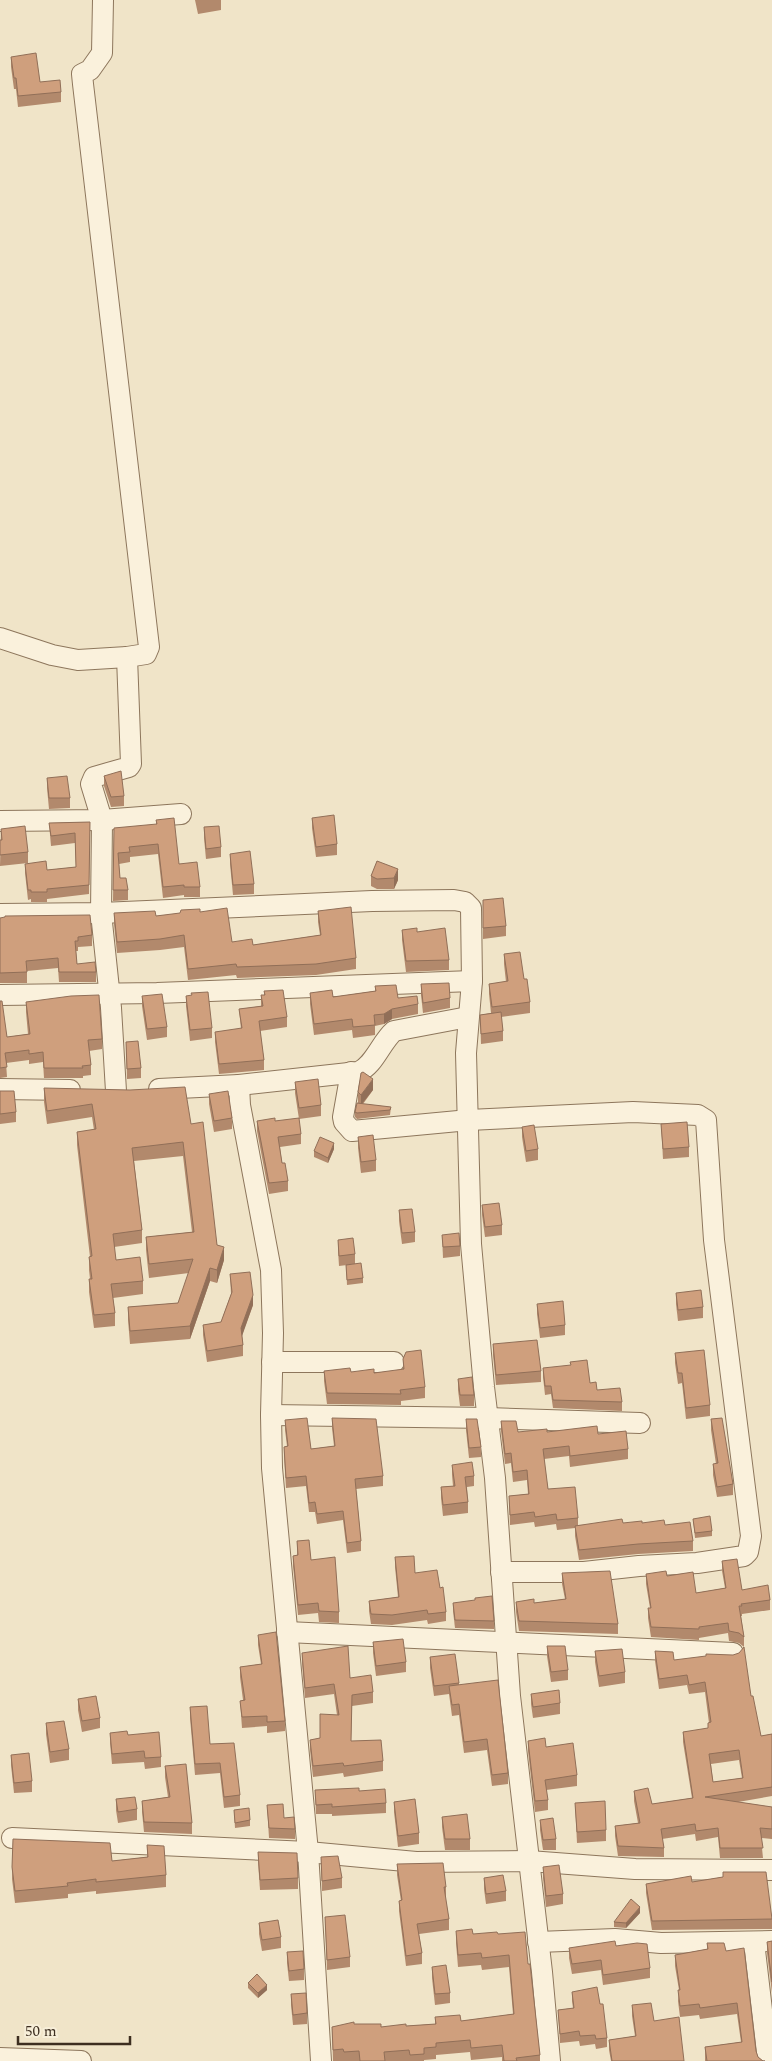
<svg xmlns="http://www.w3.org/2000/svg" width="772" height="2061" font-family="Spectral,serif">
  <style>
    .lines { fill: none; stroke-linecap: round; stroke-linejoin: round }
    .minor-casing { stroke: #8d765c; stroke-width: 22 }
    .minor { stroke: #faf1dc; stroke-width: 20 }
    .wall { fill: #b2896c; fill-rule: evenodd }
    .shaded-wall { fill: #916f58 }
    .building { fill: #cf9f7d; stroke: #916f58; fill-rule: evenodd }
  </style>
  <rect width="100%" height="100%" fill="#f0e4c8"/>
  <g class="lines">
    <defs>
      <g id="minor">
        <polyline points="103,0 102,53 90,70 82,74 83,84 149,647 146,654 127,657 131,764 129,767 94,777 91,784 102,820 101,913 111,1008 116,1091"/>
        <polyline points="0,638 52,655 78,660 127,657"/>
        <polyline points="0,821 102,820 181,814"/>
        <polyline points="0,914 101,913 372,901 454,900 465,902 471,908 472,981"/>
        <polyline points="0,995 157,993 472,981 466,1053 471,1244 484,1387 495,1478 510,1696 542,1972 550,2061"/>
        <polyline points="351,1072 343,1117 344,1122 352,1131 469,1120 633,1112 698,1115 706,1120 714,1240 751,1536 748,1552 744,1556 697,1563 639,1566 584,1572 501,1572"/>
        <path d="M239,1085l119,-13c16,-6 23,-30 36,-41l74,-14"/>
        <polyline points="0,1089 70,1090"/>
        <polyline points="159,1089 239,1085 240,1105 271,1270 273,1333 271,1415 272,1468 308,1852 321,2061"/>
        <polyline points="272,1362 394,1362"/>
        <polyline points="271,1415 488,1418 640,1423"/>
        <polyline points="287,1632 733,1653"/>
        <polyline points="12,1838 308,1852 416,1862 529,1861 635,1869 772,1870"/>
        <polyline points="538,1942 615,1939 661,1943 772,1941"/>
        <polyline points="754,1942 768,2061"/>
        <polyline points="0,2058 81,2061"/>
      </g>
    </defs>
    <!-- minor casing -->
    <use href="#minor" class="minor-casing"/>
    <!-- minor -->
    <use href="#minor" class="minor"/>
  </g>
  <!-- wall -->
  <g class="wall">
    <polygon points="195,0 221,0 221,10 198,14"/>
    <polygon points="11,57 40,82 61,92 61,102 18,107 16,89 14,89 11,67"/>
    <polygon points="104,776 124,796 124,806 111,807 104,786"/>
    <polygon points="47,778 70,798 70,808 49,809 47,788"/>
    <polygon points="312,818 337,844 337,855 316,857 312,828"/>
    <polygon points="156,820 179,864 200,887 200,897 184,897 184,895 163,898 158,854 130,857 130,862 119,864 120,878 128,890 128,900 113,901 114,828 156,825"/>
    <polygon points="90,822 89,894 47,899 47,902 31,902 31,899 28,900 25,873 25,864 47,870 76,867 75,843 51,846 49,823"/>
    <polygon points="204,827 221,847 221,857 206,859 204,838"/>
    <polygon points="1,829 28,852 28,863 0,866"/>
    <polygon points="230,854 254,884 254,894 233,895 230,864"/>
    <polygon points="377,861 398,880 394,889 377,889 371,886 371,876"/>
    <polygon points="483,900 506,926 506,936 483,939"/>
    <polygon points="318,911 356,958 356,969 316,975 237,978 236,975 188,980 184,947 160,950 117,953 114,924 114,913 156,916 200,912 232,942 253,945 320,935 318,922"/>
    <polygon points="0,918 92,935 92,946 78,947 78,951 76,951 77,964 96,972 96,982 59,982 58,968 27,971 27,983 0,983"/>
    <polygon points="402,930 417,932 449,960 449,970 406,972 402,940"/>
    <polygon points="504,954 524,979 530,1002 530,1013 501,1017 503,1031 503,1041 481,1044 480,1015 491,1013 489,994 489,984 506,982 504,964"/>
    <polygon points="421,984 450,998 450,1008 423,1013 421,995"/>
    <polygon points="375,986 398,998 418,1004 418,1014 392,1019 384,1024 375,1026 375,1035 353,1038 352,1030 314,1035 310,1004 310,993 333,997 375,991"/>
    <polygon points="264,991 287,1017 287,1027 260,1031 264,1060 264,1070 219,1074 215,1042 215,1032 241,1029 239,1009 261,1006 261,995 264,995"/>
    <polygon points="142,996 167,1027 167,1037 147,1040 142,1006"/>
    <polygon points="186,996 212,1028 212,1038 190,1041 186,1006"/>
    <polygon points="0,1001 7,1037 28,1034 26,1012 26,1002 102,1039 102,1049 89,1051 91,1065 91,1075 83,1076 83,1078 44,1078 43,1062 29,1064 29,1060 6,1063 7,1077 0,1078"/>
    <polygon points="126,1042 141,1068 141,1078 127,1079"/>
    <polygon points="295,1082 321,1105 321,1116 299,1119 295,1093"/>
    <polygon points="44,1088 191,1124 217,1245 224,1260 217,1283 210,1281 190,1339 130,1344 128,1320 128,1307 178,1303 189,1273 149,1278 146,1250 146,1237 192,1232 183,1156 134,1161 142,1230 142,1243 114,1247 116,1260 143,1281 143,1294 113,1298 115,1313 115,1326 94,1328 89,1292 89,1279 90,1279 89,1270 89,1257 90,1257 77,1145 77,1132 94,1130 92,1117 47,1124 44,1102"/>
    <polygon points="373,1090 363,1104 391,1107 390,1115 357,1119 355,1117 355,1112 358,1103 358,1092"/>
    <polygon points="0,1091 16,1112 16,1122 0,1124"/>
    <polygon points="209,1094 232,1118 232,1129 214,1132 209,1104"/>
    <polygon points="257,1121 275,1121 301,1134 301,1144 280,1147 282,1163 288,1181 288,1191 269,1194 257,1131"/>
    <polygon points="661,1124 689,1147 689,1157 663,1159"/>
    <polygon points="522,1127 538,1149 538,1160 526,1162 522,1137"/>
    <polygon points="358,1137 376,1160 376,1171 361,1173 358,1148"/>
    <polygon points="334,1149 328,1163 314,1157 314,1151"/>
    <polygon points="482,1205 502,1225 502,1235 485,1237 482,1215"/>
    <polygon points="399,1210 415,1232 415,1242 402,1244 399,1221"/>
    <polygon points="442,1235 460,1246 460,1256 443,1258"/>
    <polygon points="338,1240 355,1254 355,1264 339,1266 338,1250"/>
    <polygon points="346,1265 363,1278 363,1283 347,1285"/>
    <polygon points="230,1274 253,1305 242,1335 243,1345 243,1356 207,1362 203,1335 203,1325 221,1322 231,1294"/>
    <polygon points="676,1293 703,1307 703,1318 678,1321 676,1304"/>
    <polygon points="537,1304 565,1325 565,1335 540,1338 537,1314"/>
    <polygon points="493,1344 541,1371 541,1382 496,1385 493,1355"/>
    <polygon points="675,1353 710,1405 710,1416 686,1419 682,1383 678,1384 675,1363"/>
    <polygon points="403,1359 425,1387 425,1398 401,1401 401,1405 327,1404 324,1381 324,1371 374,1373 403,1370"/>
    <polygon points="543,1368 590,1383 597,1390 622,1402 622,1411 553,1408 551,1394 545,1395 543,1377"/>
    <polygon points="458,1379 474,1395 474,1406 460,1406 458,1390"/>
    <polygon points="332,1418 383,1476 383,1486 356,1489 361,1541 361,1551 347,1553 343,1520 317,1524 315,1512 309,1512 306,1486 286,1488 284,1456 284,1447 287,1446 285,1430 285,1420 311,1449 334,1446 332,1428"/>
    <polygon points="466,1419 481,1447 481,1457 469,1458 466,1430"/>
    <polygon points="711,1419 733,1484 733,1495 717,1497 713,1475 713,1464 716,1464 711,1430"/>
    <polygon points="501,1421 518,1432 547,1432 598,1434 628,1449 628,1459 570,1467 569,1456 544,1459 548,1489 578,1518 578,1525 642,1523 665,1525 693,1541 693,1551 638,1554 579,1560 575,1536 575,1528 557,1530 556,1524 535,1527 534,1522 510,1525 509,1496 528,1494 527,1480 513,1482 511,1463 505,1464 501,1431"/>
    <polygon points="452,1465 474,1476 474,1486 467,1487 468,1502 468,1513 443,1516 441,1498 441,1487 453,1486 452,1475"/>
    <polygon points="693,1519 712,1531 712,1536 695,1538"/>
    <polygon points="297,1541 311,1560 339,1612 339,1623 319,1622 318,1613 298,1615 293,1566 293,1556 297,1555"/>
    <polygon points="395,1557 415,1573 440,1588 446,1612 446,1621 428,1624 427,1620 392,1625 371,1624 369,1611 369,1601 398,1597 395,1567"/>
    <polygon points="722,1561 742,1590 770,1600 770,1610 742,1614 742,1616 741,1616 744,1637 744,1647 739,1643 729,1641 728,1633 699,1638 699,1640 651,1637 648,1618 648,1608 650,1608 646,1584 646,1574 667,1576 696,1593 725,1588 722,1571"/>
    <polygon points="562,1573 618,1624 618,1634 519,1631 516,1612 516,1602 534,1603 565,1599 562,1584"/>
    <polygon points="453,1603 494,1621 494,1629 455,1628 453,1611"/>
    <polygon points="258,1635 285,1721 285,1731 267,1733 267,1726 242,1728 240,1701 243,1700 240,1677 240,1667 261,1664 258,1645"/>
    <polygon points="373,1642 406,1662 406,1672 376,1676 373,1653"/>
    <polygon points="547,1646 568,1670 568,1680 551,1682 547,1656"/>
    <polygon points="595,1651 625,1672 625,1683 599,1687 595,1662"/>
    <path d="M655,1651l96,45 10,40 11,-2v62l-34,6 34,5v32l-11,-1 2,20h-43l-2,-21 -22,4 -1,-7 -33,5 2,9v9l-46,-1 -3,-20v-10l23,-3 -4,-22v-10l18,13 40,-6 -9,-56v-10l25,-3v-6h1l-4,-31 -16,2 -2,-9 -28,4 -4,-28zM739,1760l3,18 -29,4 -2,-18z"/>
    <polygon points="302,1653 350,1678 373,1692 373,1703 352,1706 351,1741 383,1761 383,1771 344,1777 343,1773 313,1777 310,1750 310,1740 320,1738 337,1715 334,1694 305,1698 302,1663"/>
    <polygon points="430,1657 459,1683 459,1685 508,1773 508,1784 492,1786 487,1750 464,1753 459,1715 452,1716 449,1694 434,1696 430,1668"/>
    <polygon points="531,1694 560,1703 560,1714 533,1718 531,1704"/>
    <polygon points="78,1699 100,1718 100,1728 82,1732 78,1710"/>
    <polygon points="190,1707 210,1744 240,1795 240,1806 224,1808 220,1773 195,1775 190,1718"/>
    <polygon points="46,1723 69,1749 69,1760 50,1763 46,1734"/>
    <polygon points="110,1733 128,1735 161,1757 161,1767 145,1769 144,1762 112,1764 110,1743"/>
    <polygon points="528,1741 546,1747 577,1775 577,1786 546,1790 548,1800 548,1810 535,1812 528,1751"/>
    <polygon points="11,1755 32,1781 32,1792 14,1793 11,1765"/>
    <polygon points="165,1766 192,1823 192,1834 144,1832 142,1812 142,1801 168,1797 165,1777"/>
    <polygon points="315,1790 359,1791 386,1803 386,1813 332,1816 332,1814 316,1814"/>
    <polygon points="116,1799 137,1809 137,1820 118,1823 116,1810"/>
    <polygon points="394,1802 419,1833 419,1844 398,1847 394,1812"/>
    <polygon points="575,1803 606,1830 606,1841 577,1843"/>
    <polygon points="267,1805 284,1818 295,1829 295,1839 269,1838"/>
    <polygon points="234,1810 250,1820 250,1826 235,1828"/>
    <polygon points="442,1817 470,1839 470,1850 445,1850 442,1827"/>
    <polygon points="540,1820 556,1839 556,1850 543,1850 540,1830"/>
    <polygon points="13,1839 112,1861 147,1857 147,1845 166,1875 166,1887 96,1894 96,1891 68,1894 68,1898 15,1903 12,1879"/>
    <polygon points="258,1852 298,1878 298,1889 260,1890 258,1862"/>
    <polygon points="321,1857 342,1878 342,1888 322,1891"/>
    <polygon points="397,1864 446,1887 446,1897 445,1897 449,1919 449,1930 419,1934 422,1953 422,1964 406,1966 399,1911 399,1901 401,1901 397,1875"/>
    <polygon points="543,1867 563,1894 563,1904 546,1907 543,1878"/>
    <polygon points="723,1872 772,1919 772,1929 652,1930 646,1893 646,1884 692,1882 723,1877"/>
    <polygon points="484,1878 506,1891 506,1901 486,1904 484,1889"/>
    <polygon points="640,1913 626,1928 614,1927 614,1922"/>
    <polygon points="325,1917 350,1957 350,1967 327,1970"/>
    <polygon points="259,1923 281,1937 281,1948 262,1951 259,1934"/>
    <polygon points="456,1931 473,1934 498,1934 528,1964 540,2055 540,2061 502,2061 502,2057 471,2060 470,2052 436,2055 436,2059 424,2060 424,2061 333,2061 332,2027 354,2024 381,2027 406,2026 435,2024 435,2017 461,2021 513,2014 509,1967 482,1970 481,1965 458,1967 456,1943"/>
    <polygon points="772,1941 772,1993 767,1953 767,1942"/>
    <polygon points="707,1943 726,1951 756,2051 758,2057 763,2061 765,2061 705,2061 705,2047 741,2042 737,2014 700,2019 699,2015 680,2017 678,2001 679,1990 675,1966 675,1955 707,1949"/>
    <polygon points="616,1946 650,1968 650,1978 603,1985 601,1970 572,1974 569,1958 569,1948"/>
    <polygon points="287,1952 304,1969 304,1980 289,1981 287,1963"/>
    <polygon points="432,1967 450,1993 450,2003 435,2005 432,1978"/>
    <polygon points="248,1983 267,1990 258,1998 248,1988"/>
    <polygon points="572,1992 600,2004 607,2038 607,2047 596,2049 595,2044 580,2046 579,2041 560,2043 558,2010 573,2008 572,2001"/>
    <polygon points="291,1994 307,2013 307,2024 293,2025 291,2005"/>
    <polygon points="632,2005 654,2021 684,2061 611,2061 609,2050 609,2040 635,2036 632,2016"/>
  </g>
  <!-- shaded-wall -->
  <g class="shaded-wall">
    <polygon points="398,869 398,880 394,889 394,878"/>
    <polygon points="392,1009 392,1019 384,1024 384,1014"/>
    <polygon points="373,1079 373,1090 361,1105 361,1095"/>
    <polygon points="334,1143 334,1149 328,1163 328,1158"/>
    <polygon points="224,1247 224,1260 217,1283 217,1270"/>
    <polygon points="210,1268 210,1281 190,1339 190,1326"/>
    <polygon points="253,1295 253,1305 241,1339 241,1328"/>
    <polygon points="640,1907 640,1913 626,1928 626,1923"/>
    <polygon points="267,1985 267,1990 258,1998 258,1993"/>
  </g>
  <!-- building -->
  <g class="building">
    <polygon points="36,53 40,82 60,80 61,92 18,96 16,78 14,78 11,57"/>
    <polygon points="121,771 124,796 111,797 104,776"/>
    <polygon points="67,776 70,798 49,798 47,778"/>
    <polygon points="334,815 337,844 316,847 312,818"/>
    <polygon points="174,818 179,864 197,862 200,887 184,887 184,885 163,887 158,844 129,847 130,852 118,853 120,878 126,878 128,890 113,890 114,828 157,824 156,820"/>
    <polygon points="90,822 89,885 47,889 47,892 31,892 31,890 28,890 25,864 46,861 47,870 76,867 75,833 51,836 49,823"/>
    <polygon points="25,826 28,852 0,855 0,840 2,840 1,829"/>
    <polygon points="219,826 221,847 206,849 204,827"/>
    <polygon points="250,851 254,884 233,885 230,854"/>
    <polygon points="377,861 398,869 394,878 377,879 371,876"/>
    <polygon points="503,898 506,926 483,928 483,900"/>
    <polygon points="351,907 356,958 316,964 237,967 236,964 188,969 184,935 160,939 117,942 114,913 155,911 156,916 180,913 181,910 200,909 200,912 227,908 232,942 252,939 253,945 321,935 318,911"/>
    <polygon points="90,915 92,935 78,937 78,941 75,941 77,964 95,962 96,972 59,972 58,958 26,961 27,972 0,973 0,918 5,917 5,916"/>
    <polygon points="417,928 417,932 445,928 449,960 406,961 402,930"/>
    <polygon points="520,952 524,979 527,979 530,1002 492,1007 489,984 508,981 504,954"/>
    <polygon points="449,983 450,998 423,1003 421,984"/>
    <polygon points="396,985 398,998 417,996 418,1004 392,1009 384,1014 374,1015 375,1025 353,1027 352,1019 314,1024 310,993 332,990 333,997 376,991 375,986"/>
    <polygon points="283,990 287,1017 259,1021 264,1060 219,1064 215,1032 242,1028 239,1009 263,1006 261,995 265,995 264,991"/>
    <polygon points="208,992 212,1028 190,1030 186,996 192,995 191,993"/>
    <polygon points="162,994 167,1027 147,1029 142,996"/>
    <polygon points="99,995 102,1039 88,1040 91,1065 82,1066 83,1068 44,1068 43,1052 29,1054 29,1050 5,1053 7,1067 0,1068 0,1001 2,1001 7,1037 30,1034 26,1002 71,996"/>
    <polygon points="501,1012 503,1031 481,1034 480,1015"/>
    <polygon points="138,1041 141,1068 127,1069 126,1042"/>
    <polygon points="363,1072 373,1079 361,1095 358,1092 361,1073"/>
    <polygon points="318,1079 321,1105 299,1108 295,1082"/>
    <polygon points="185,1087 191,1124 203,1122 217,1245 224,1247 217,1270 210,1268 190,1326 130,1331 128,1307 178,1303 193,1259 149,1264 146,1237 194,1232 183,1142 132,1148 142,1230 113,1234 116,1260 140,1257 143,1281 111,1284 115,1313 94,1315 89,1279 92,1279 89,1257 92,1256 77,1132 96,1129 92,1104 47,1111 44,1088 130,1090"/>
    <polygon points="0,1091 14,1091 16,1112 0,1114"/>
    <polygon points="228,1091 232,1118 214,1121 209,1094"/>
    <polygon points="357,1103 391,1107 390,1110 357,1113 355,1112"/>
    <polygon points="275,1118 275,1121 299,1118 301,1134 278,1137 282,1163 285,1163 288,1181 269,1183 257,1121"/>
    <polygon points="687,1122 689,1147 663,1149 661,1124"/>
    <polygon points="534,1125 538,1149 526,1151 522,1127"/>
    <polygon points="373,1135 376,1160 361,1162 358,1137"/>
    <polygon points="320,1137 334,1143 328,1158 314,1151"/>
    <polygon points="499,1203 502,1225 485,1227 482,1205"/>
    <polygon points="412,1209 415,1232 402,1233 399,1210"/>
    <polygon points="459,1233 460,1246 443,1247 442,1235"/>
    <polygon points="353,1238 355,1254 339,1256 338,1240"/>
    <polygon points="361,1263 363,1278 347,1280 346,1265"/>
    <polygon points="250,1272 253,1295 241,1328 243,1345 207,1351 203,1325 221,1322 232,1292 230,1274"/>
    <polygon points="701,1290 703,1307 678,1310 676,1293"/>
    <polygon points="563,1301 565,1325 540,1328 537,1304"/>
    <polygon points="537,1340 541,1371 496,1375 493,1344"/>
    <polygon points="421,1350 425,1387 400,1390 401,1394 327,1393 324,1371 350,1368 351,1372 374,1369 374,1373 404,1369 403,1359 406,1352"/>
    <polygon points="704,1350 710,1405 686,1408 682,1373 678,1373 675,1353"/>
    <polygon points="587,1360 590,1383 596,1382 597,1390 620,1388 622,1402 553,1400 551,1386 545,1386 543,1368 571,1365 570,1362"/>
    <polygon points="472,1377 474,1395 460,1395 458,1379"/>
    <polygon points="307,1418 311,1449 335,1446 332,1418 376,1419 383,1476 355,1479 361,1541 347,1543 343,1511 317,1514 315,1502 309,1503 306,1476 286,1478 284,1447 288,1446 285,1420"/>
    <polygon points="722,1418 733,1484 717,1487 713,1464 718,1463 711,1419"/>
    <polygon points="466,1419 477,1419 481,1447 469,1448"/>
    <polygon points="501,1421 516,1421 518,1432 547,1429 547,1432 597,1426 598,1434 626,1431 628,1449 570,1456 569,1446 543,1449 548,1489 575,1487 578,1518 557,1520 556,1514 535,1517 534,1512 510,1515 509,1496 529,1494 527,1470 513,1472 511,1453 505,1454"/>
    <polygon points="472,1462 474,1476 465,1477 468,1502 443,1505 441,1487 455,1486 452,1465"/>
    <polygon points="710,1516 712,1531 695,1533 693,1519"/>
    <polygon points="622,1519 623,1523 642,1521 642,1523 664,1520 665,1525 690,1522 693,1541 638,1544 579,1550 575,1526"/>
    <polygon points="309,1540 311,1560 335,1557 339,1612 319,1611 318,1603 298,1605 293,1556 298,1555 297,1541"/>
    <polygon points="414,1556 415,1573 437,1570 440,1588 443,1587 446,1612 428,1614 427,1610 392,1615 371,1614 369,1601 399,1597 395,1557"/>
    <polygon points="737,1559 742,1590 768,1585 770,1600 741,1604 742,1606 739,1606 744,1637 739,1633 729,1631 728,1623 699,1627 699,1629 651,1627 648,1608 651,1608 646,1574 666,1571 667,1576 693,1572 696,1593 726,1588 722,1561"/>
    <polygon points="610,1571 618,1624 519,1621 516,1602 534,1599 534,1603 566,1599 562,1573"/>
    <polygon points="492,1596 494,1621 455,1620 453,1603 475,1600 475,1598"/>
    <polygon points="276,1632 285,1721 267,1722 267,1716 242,1717 240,1701 245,1700 240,1667 262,1664 258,1635"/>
    <polygon points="403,1639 406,1662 376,1666 373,1642"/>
    <polygon points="348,1646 350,1678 371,1675 373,1692 352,1695 351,1741 381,1740 383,1761 344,1766 343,1763 313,1766 310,1740 320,1738 320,1714 339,1715 334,1684 305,1688 302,1653"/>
    <polygon points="547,1646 565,1646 568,1670 551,1672"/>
    <path d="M744,1647l7,49h2l8,40 11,-2v53l-67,10 67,10v22l-12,-1 3,20h-43l-2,-20 -22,3 -1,-7 -34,5 3,19 -46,-2 -3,-20 25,-3 -6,-32 14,-3 4,16 41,-6 -10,-66 25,-4v-5l3,-1 -6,-40 -16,3 -2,-10 -28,4 -4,-28 18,1 1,8 32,-4v-2l27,1 6,-2zM739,1750l4,28 -30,4 -4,-28z"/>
    <polygon points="622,1649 625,1672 599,1676 595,1651"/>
    <polygon points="455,1654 459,1683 434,1686 430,1657"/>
    <polygon points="498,1680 508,1773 492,1775 487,1739 464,1742 459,1704 452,1705 449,1686"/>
    <polygon points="559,1690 560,1703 533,1707 531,1694"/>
    <polygon points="96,1696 100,1718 82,1721 78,1699"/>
    <polygon points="207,1706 210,1744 234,1743 240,1795 224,1797 220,1763 195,1764 190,1707"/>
    <polygon points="64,1721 69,1749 50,1752 46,1723"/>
    <polygon points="127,1731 128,1735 159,1732 161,1757 145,1758 144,1751 112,1754 110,1733"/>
    <polygon points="545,1738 546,1747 573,1743 577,1775 545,1780 548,1800 535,1801 528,1741"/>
    <polygon points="29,1753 32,1781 14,1783 11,1755"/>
    <polygon points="186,1764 192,1823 144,1822 142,1801 170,1797 165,1766"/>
    <polygon points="359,1788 359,1791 385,1789 386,1803 332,1807 332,1804 316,1805 315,1790"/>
    <polygon points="135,1797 137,1809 118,1812 116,1799"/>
    <polygon points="415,1799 419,1833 398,1836 394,1802"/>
    <polygon points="605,1801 606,1830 577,1832 575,1803"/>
    <polygon points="283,1804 284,1818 294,1817 295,1829 269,1828 267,1805"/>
    <polygon points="249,1808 250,1820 235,1823 234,1810"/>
    <polygon points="467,1814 470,1839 445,1839 442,1817"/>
    <polygon points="553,1818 556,1839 543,1840 540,1820"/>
    <polygon points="13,1839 110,1843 112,1861 148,1857 147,1845 164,1846 166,1875 96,1882 96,1879 67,1883 68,1886 15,1891 12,1867"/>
    <polygon points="258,1852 297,1853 298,1878 260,1880"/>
    <polygon points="338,1856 342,1878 322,1881 321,1857"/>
    <polygon points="443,1863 446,1887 444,1887 449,1919 417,1924 422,1953 406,1956 399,1901 402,1900 397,1864"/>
    <polygon points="559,1865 563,1894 546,1896 543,1867"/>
    <polygon points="723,1872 766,1872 772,1919 652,1921 646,1884 691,1876 692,1882 723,1877"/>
    <polygon points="503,1875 506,1891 486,1894 484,1878"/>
    <polygon points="631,1899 640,1907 626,1923 614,1922"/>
    <polygon points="345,1915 350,1957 327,1960 325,1917"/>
    <polygon points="278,1920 281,1937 262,1940 259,1923"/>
    <polygon points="472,1929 473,1934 497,1932 498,1934 525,1932 528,1964 530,1964 540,2055 516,2058 517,2061 504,2061 502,2045 471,2048 470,2040 436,2043 436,2047 424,2048 424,2054 410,2055 409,2050 384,2052 385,2061 360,2061 359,2051 344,2052 343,2049 333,2050 332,2027 354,2022 354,2024 381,2024 381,2027 406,2024 406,2026 436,2024 435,2017 460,2015 461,2021 514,2014 509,1955 482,1958 481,1953 458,1955 456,1931"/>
    <polygon points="615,1941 616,1946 637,1943 647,1944 650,1968 603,1975 601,1960 572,1964 569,1948"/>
    <polygon points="772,1941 772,1982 767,1942"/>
    <polygon points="707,1943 724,1943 726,1951 744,1948 756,2051 758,2057 763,2061 765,2061 707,2061 705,2047 742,2042 737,2003 700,2008 699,2004 680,2006 678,1990 680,1990 675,1955 708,1949"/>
    <polygon points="303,1951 304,1969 289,1971 287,1952"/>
    <polygon points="446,1965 450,1993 435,1994 432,1967"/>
    <polygon points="257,1974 267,1985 258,1993 248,1983"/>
    <polygon points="597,1987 600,2004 603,2004 607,2038 596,2039 595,2035 580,2036 579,2031 560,2034 558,2010 574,2008 572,1992"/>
    <polygon points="306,1993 307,2013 293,2015 291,1994"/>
    <polygon points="651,2003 654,2021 679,2017 684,2061 612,2061 609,2040 636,2036 632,2005"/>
  </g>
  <!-- scale -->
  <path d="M18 2036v8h112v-8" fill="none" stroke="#3d2e20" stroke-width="2.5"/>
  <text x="25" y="2036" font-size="15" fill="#3d2e20" stroke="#f7eed8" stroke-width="4" paint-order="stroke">50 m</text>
</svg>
